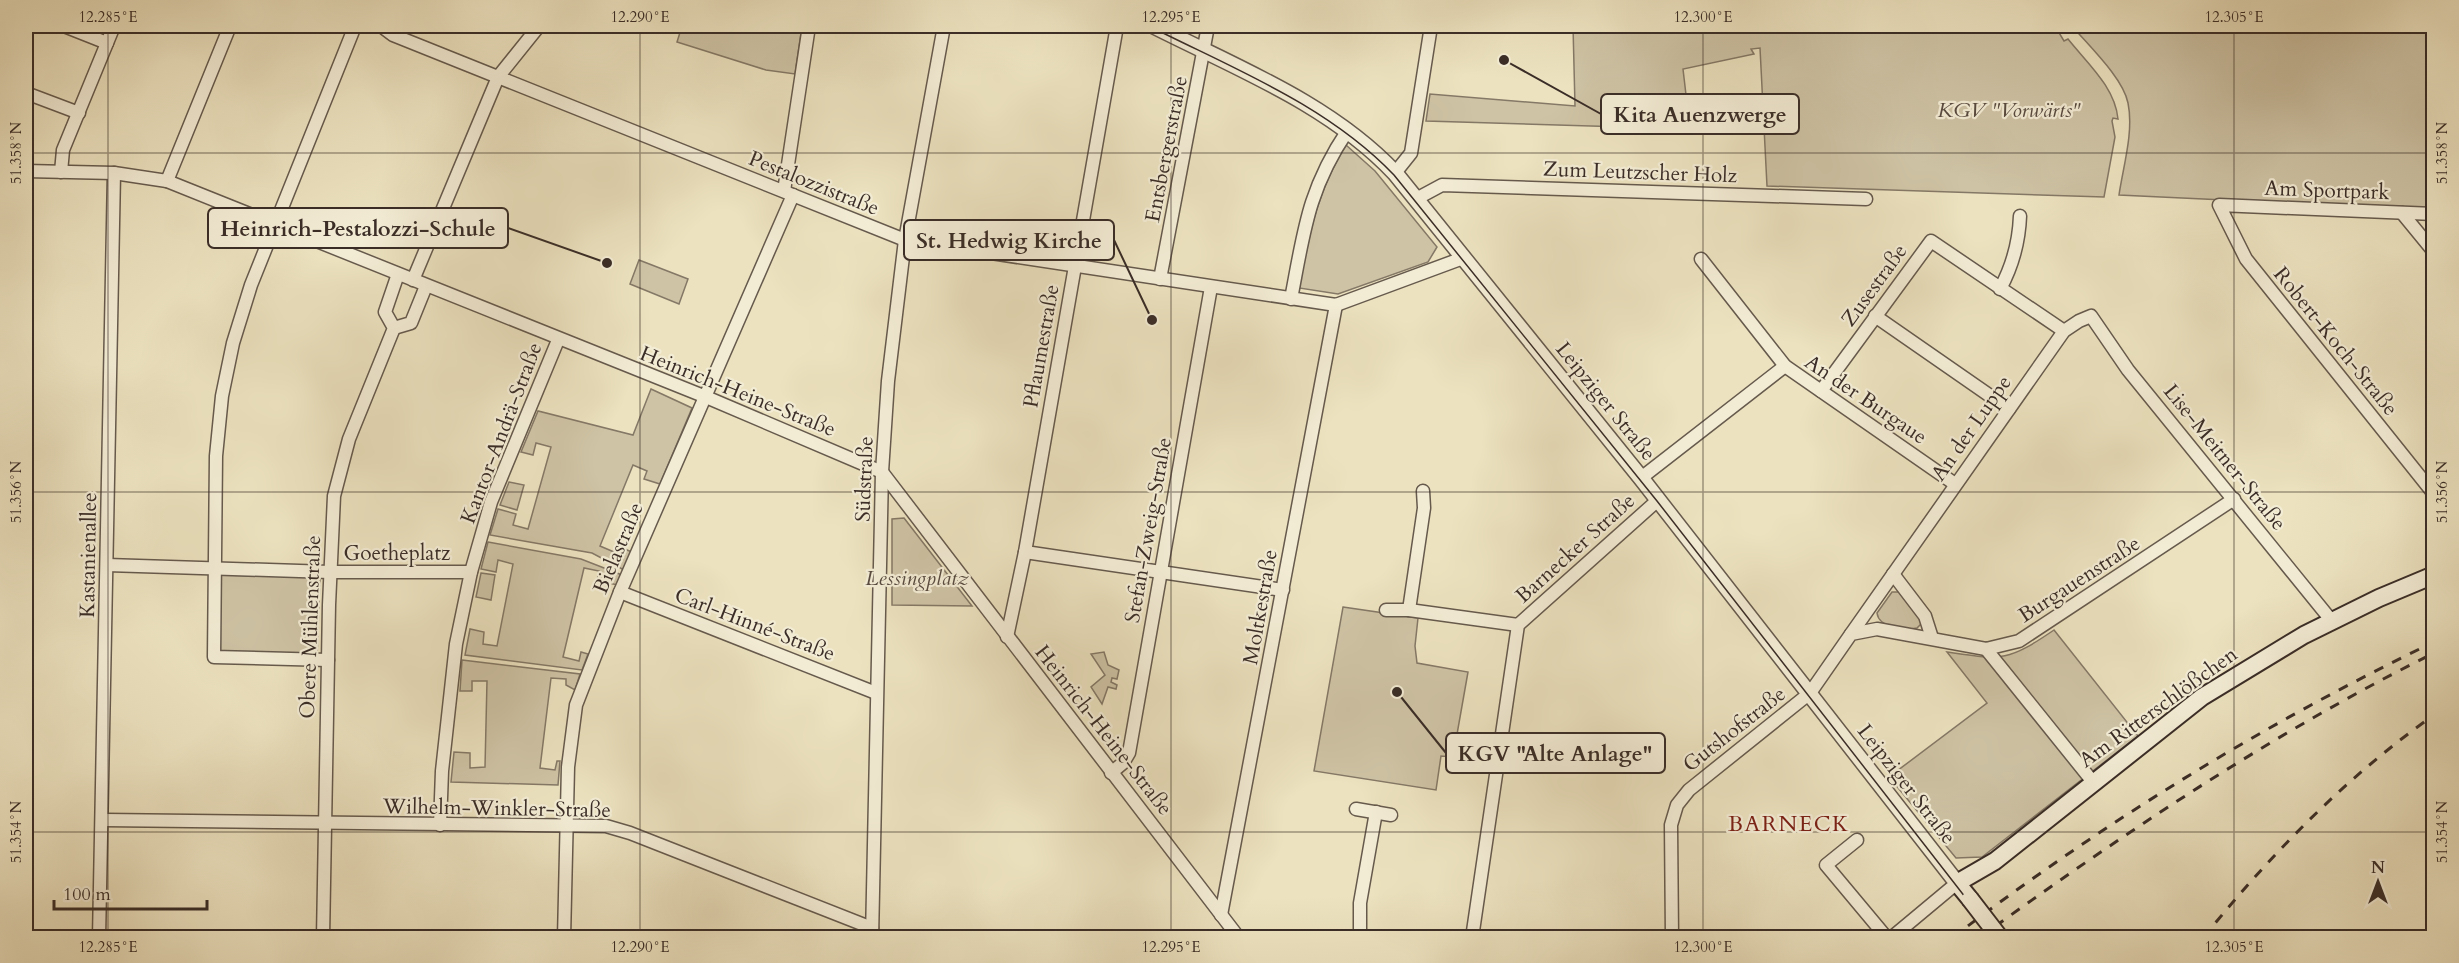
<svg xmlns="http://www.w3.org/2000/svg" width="2459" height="963" font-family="Cardo,serif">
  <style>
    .green { fill: #cec3a5; stroke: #847866; stroke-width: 1.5 }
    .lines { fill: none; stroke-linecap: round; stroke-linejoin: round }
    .minor-casing { stroke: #665a4d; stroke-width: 15 }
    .tertiary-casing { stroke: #665a4d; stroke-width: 18 }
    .secondary-casing { stroke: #3a2d27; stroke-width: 20 }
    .minor { stroke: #f3ecd5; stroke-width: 12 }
    .tertiary { stroke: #f3ecd5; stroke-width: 15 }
    .secondary { stroke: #f3ecd5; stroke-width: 16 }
    .tram { stroke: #3a2d27; stroke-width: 1.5 }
    .rail { stroke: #3a2d27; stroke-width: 3; stroke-dasharray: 10 10; stroke-linecap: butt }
    .secondary-bridge-casing { stroke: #3a2d27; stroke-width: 20; stroke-linecap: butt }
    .secondary-bridge { stroke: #f3ecd5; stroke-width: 16 }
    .ticks { fill: none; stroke: #3a2d27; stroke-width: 1.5; stroke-opacity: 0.45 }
    .labels { text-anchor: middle; stroke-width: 4.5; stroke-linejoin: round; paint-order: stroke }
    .park-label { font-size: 21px; font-style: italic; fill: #584b40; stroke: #f3ecd5 }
    .street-label { font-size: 21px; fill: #3a2d27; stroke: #f3ecd5 }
    .neighbourhood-label { font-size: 22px; letter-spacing: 1.5px; fill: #7a1f14; stroke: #f3ecd5 }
    .leader { fill: none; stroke: #3a2d27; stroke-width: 2 }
    .callout-dot { fill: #3a2d27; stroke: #f3ecd5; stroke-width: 2 }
    .callout { fill: #f3ecd5; stroke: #3a2d27; stroke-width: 2 }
    .callout-label { font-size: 22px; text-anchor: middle; font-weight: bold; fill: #3a2d27 }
    .neatline { fill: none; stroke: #3a2d27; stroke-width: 2 }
    .ticks-label { font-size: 15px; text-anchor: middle; fill: #3a2d27 }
  </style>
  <rect width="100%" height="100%" fill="#ece2bf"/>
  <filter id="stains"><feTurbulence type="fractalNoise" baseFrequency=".00333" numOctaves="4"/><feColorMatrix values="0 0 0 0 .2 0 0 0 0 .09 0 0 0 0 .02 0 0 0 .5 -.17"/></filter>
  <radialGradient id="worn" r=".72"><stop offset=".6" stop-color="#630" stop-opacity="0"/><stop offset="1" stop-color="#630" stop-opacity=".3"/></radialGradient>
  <!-- green -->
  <g class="green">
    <polygon points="682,26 802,26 795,74 766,70 677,42"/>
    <path d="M1573,26h482l9,15 4,-2c19,24 47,48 50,80l-5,-1 -1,3 3,16 -11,60 -337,-11 -7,-138 -9,1 3,5 -71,15 7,60 -264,-8 4,-27 145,12z"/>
    <path d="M2072,26h361v184l-314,-15c4,-28 15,-63 9,-92 -5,-25 -39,-57 -56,-77z"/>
    <path d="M1346,145l29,26 62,76 -9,15 -90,32 -39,-6c10,-52 18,-98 47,-143z"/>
    <polygon points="639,260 688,279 679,304 630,284"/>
    <polygon points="651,389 692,408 660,484 644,479 647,471 633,465 600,546 614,552 617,546 632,552 624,570 592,553 490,535 498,509 516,514 513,525 528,529 551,447 536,443 533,455 521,452 538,411 633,435"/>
    <polygon points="509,482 524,485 517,510 500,505"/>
    <polygon points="904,518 972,606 892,605 892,519"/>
    <polygon points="488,542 581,559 622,575 618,585 597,581 599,571 584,568 563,657 579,661 581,652 588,654 582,670 465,655 470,629 484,632 483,644 497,646 513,564 498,560 496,572 481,569"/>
    <polygon points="481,573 495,575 491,600 476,597"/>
    <polygon points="221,575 320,577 317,658 219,654"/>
    <path d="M1892,592h7l21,25 1,7 -4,4c-13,3 -38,0 -40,-15z"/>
    <polygon points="1343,607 1418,618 1415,646 1417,663 1468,672 1453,757 1441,756 1436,790 1314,771"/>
    <path d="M2054,630l84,106 -156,121 -26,1 -67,-81 98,-74 -40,-51c55,8 60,10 107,-22z"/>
    <polygon points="1104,652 1108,665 1119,670 1117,679 1112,678 1111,682 1117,685 1116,689 1108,687 1102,704 1091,687 1105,675 1091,654"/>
    <polygon points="462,660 580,674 575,690 566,685 566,679 551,678 540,768 555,770 557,761 560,761 558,785 451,782 454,752 470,753 470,768 485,767 487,681 472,681 472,691 460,691"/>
  </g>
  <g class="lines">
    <defs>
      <g id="minor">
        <polyline points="64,26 107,43"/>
        <polyline points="381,26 393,35 905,240 1336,305 1463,258"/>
        <polyline points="26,93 79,113"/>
        <polyline points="26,171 114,173 167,181 706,397 882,472 1239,938"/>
        <polyline points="61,172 63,150 114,26"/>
        <polyline points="1395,173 1411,153 1431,26"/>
        <polyline points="167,181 230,26"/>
        <polyline points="784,191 809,26"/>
        <polyline points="1416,199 1442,185 1866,199"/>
        <polyline points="2402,213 2434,252"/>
        <polyline points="2434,214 2219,205 2246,259 2434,494"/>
        <polyline points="1701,259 1785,366 1955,484"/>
        <polyline points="1160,279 1208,26"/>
        <polyline points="413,280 498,77 539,26"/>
        <path d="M2000,289c13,-24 19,-46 20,-73"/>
        <path d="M1291,299c13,-68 17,-110 57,-169"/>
        <polyline points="1875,316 2009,409"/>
        <polyline points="394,328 411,323 426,286"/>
        <polyline points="1821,391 1931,241 2064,331"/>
        <polyline points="1641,478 1785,366"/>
        <polyline points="1025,552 1283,590"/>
        <polyline points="107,565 330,572 471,572"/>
        <polyline points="1893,574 1925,616 1932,638"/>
        <polyline points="620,592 876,693"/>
        <polyline points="1386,610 1409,610 1518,625"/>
        <polyline points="1409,610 1424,508 1423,491"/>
        <polyline points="1851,634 2064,331 2079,321 2091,316 2128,370 2331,620"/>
        <polyline points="1007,637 1025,552 1117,26"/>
        <polyline points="1986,649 2093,782"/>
        <polyline points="328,660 214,657 216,456 222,396 233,343 251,285 355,26"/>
        <polyline points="1111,773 1123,763 1129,753 1211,287"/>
        <polyline points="1356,809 1391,815"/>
        <polyline points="104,820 606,826 630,833 872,928"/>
        <polyline points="440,825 442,771 456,644 471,572 491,502 558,340"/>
        <polyline points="1857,840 1826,865 1887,938"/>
        <polyline points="1221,915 1336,305"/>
        <polyline points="99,938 114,173"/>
        <polyline points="323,938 329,605 334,496 349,439 394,328 385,312 398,274"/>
        <polyline points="564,938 568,767 576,705 620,592 793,195"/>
        <polyline points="872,938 882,472 888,381 905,240 944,26"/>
        <polyline points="1360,938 1360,903 1376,812"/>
        <polyline points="1472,938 1518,625 1658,500"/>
        <polyline points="1672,938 1671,825 1677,805 1689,790 1810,693 1851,634 1877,629 1986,649 2019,641 2234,499"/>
        <polyline points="1891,938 1957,883"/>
      </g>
      <path id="tertiary" d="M1154,26c83,42 176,78 241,147l246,305 316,405"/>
      <polyline id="secondary" points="1970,899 1957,883 1995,861 2202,697 2304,635 2379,598 2434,575"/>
    </defs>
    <!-- minor casing -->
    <use href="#minor" class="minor-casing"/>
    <!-- tertiary casing -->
    <use href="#tertiary" class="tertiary-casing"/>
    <!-- secondary casing -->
    <use href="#secondary" class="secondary-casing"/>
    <!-- minor -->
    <use href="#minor" class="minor"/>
    <!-- tertiary -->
    <use href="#tertiary" class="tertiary"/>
    <!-- secondary -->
    <use href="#secondary" class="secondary"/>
    <!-- tram -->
    <path class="tram" d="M1149,26c85,43 178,79 245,149l263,326 340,437"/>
    <!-- rail -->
    <g class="rail">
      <path d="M1952,938c152,-116 310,-213 482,-296"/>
      <path d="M1979,938c145,-105 294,-205 455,-285"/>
      <path d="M2203,938c68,-84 143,-161 231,-223"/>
    </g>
    <defs>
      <polyline id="secondary-bridge" points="1970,899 2000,938"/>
    </defs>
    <!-- secondary-bridge casing -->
    <use href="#secondary-bridge" class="secondary-bridge-casing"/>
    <!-- secondary-bridge -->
    <use href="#secondary-bridge" class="secondary-bridge"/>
  </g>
  <!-- ticks -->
  <path class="ticks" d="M108,26v912M640,26v912M1171,26v912M1703,26v912M2234,26v912M26,153h2408M26,492h2408M26,832h2408"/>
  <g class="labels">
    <!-- park labels -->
    <g class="park-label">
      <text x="2009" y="117">KGV "Vorwärts"</text>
      <text x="917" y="585">Lessingplatz</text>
    </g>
    <!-- street labels -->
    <g class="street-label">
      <text transform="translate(1166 149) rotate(-79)" y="7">Entsbergerstraße</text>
      <text transform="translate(1640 172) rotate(2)" y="7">Zum Leutzscher Holz</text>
      <text transform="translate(814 183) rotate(22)" y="7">Pestalozzistraße</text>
      <text transform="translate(2327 190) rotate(2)" y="7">Am Sportpark</text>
      <text transform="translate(1874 285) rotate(-54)" y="7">Zusestraße</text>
      <text transform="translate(2336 341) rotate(51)" y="7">Robert-Koch-Straße</text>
      <text transform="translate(1041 346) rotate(-80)" y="7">Pflaumestraße</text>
      <text transform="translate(738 391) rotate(22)" y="7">Heinrich-Heine-Straße</text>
      <text transform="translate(1866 399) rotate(34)" y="7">An der Burgaue</text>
      <text transform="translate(1606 401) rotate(51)" y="7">Leipziger Straße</text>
      <text transform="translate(1971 428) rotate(-55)" y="7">An der Luppe</text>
      <text transform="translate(501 433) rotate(-69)" y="7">Kantor-Andrä-Straße</text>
      <text transform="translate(2225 457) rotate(51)" y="7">Lise-Meitner-Straße</text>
      <text transform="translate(864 479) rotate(-88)" y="7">Südstraße</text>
      <text transform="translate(1148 530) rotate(-80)" y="7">Stefan-Zweig-Straße</text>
      <text transform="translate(618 548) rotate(-67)" y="7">Bielastraße</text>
      <text transform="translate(1575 548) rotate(-42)" y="7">Barnecker Straße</text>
      <text x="397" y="560">Goetheplatz</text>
      <text transform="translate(88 555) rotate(-89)" y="7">Kastanienallee</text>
      <text transform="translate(2079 579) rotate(-33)" y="7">Burgauenstraße</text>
      <text transform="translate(1260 607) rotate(-80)" y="7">Moltkestraße</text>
      <text transform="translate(755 624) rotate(21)" y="7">Carl-Hinné-Straße</text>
      <text transform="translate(310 627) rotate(-88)" y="7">Obere Mühlenstraße</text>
      <text transform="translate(2158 707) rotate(-36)" y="7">Am Ritterschlößchen</text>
      <text transform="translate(1734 729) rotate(-38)" y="7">Gutshofstraße</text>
      <text transform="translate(1104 730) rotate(52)" y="7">Heinrich-Heine-Straße</text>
      <text transform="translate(1907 784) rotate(52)" y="7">Leipziger Straße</text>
      <text transform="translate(497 808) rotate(1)" y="7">Wilhelm-Winkler-Straße</text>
    </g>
    <!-- neighbourhood labels -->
    <g class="neighbourhood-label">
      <text x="1789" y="831">BARNECK</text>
    </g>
  </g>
  <!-- callouts -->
  <path class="leader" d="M1504 60L1601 114M607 263L508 228M1152 320L1114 240M1397 692L1446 753"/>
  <g class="callout-dot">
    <circle cx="1504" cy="60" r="6"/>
    <circle cx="607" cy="263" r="6"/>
    <circle cx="1152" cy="320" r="6"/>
    <circle cx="1397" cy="692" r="6"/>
  </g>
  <g class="callout">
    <rect x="1601" y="94" width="198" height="40" rx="6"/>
    <rect x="208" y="208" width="300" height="40" rx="6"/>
    <rect x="904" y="220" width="210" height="40" rx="6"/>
    <rect x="1446" y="733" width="219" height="40" rx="6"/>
  </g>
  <g class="callout-label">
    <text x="1700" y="122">Kita Auenzwerge</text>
    <text x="358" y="236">Heinrich-Pestalozzi-Schule</text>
    <text x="1009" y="248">St. Hedwig Kirche</text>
    <text x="1555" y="761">KGV "Alte Anlage"</text>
  </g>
  <!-- margin -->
  <rect width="2459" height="963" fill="none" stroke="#ece2bf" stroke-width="66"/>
  <!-- north arrow -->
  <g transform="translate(2378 882)" stroke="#f3ecd5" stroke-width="4.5" paint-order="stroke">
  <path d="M0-4.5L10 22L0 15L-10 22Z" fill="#3a2d27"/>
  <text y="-9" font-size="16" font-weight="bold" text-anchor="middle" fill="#3a2d27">N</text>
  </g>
  <!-- scale -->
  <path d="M54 900v9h153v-9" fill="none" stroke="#3a2d27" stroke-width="3"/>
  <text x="63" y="900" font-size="18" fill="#3a2d27" stroke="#f3ecd5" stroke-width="4.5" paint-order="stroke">100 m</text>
  <rect x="33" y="33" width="2393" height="897" class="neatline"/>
  <g class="ticks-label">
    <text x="108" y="22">12.285°E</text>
    <text x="640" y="22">12.290°E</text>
    <text x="1171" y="22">12.295°E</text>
    <text x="1703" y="22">12.300°E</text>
    <text x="2234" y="22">12.305°E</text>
    <text transform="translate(16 153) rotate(-90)" y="5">51.358°N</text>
    <text transform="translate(2442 153) rotate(-90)" y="5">51.358°N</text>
    <text transform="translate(16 492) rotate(-90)" y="5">51.356°N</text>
    <text transform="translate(2442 492) rotate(-90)" y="5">51.356°N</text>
    <text transform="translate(16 832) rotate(-90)" y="5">51.354°N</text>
    <text transform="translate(2442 832) rotate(-90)" y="5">51.354°N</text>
    <text x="108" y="952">12.285°E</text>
    <text x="640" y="952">12.290°E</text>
    <text x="1171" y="952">12.295°E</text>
    <text x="1703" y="952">12.300°E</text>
    <text x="2234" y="952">12.305°E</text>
  </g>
  <rect width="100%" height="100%" filter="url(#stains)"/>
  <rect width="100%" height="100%" fill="url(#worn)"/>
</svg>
